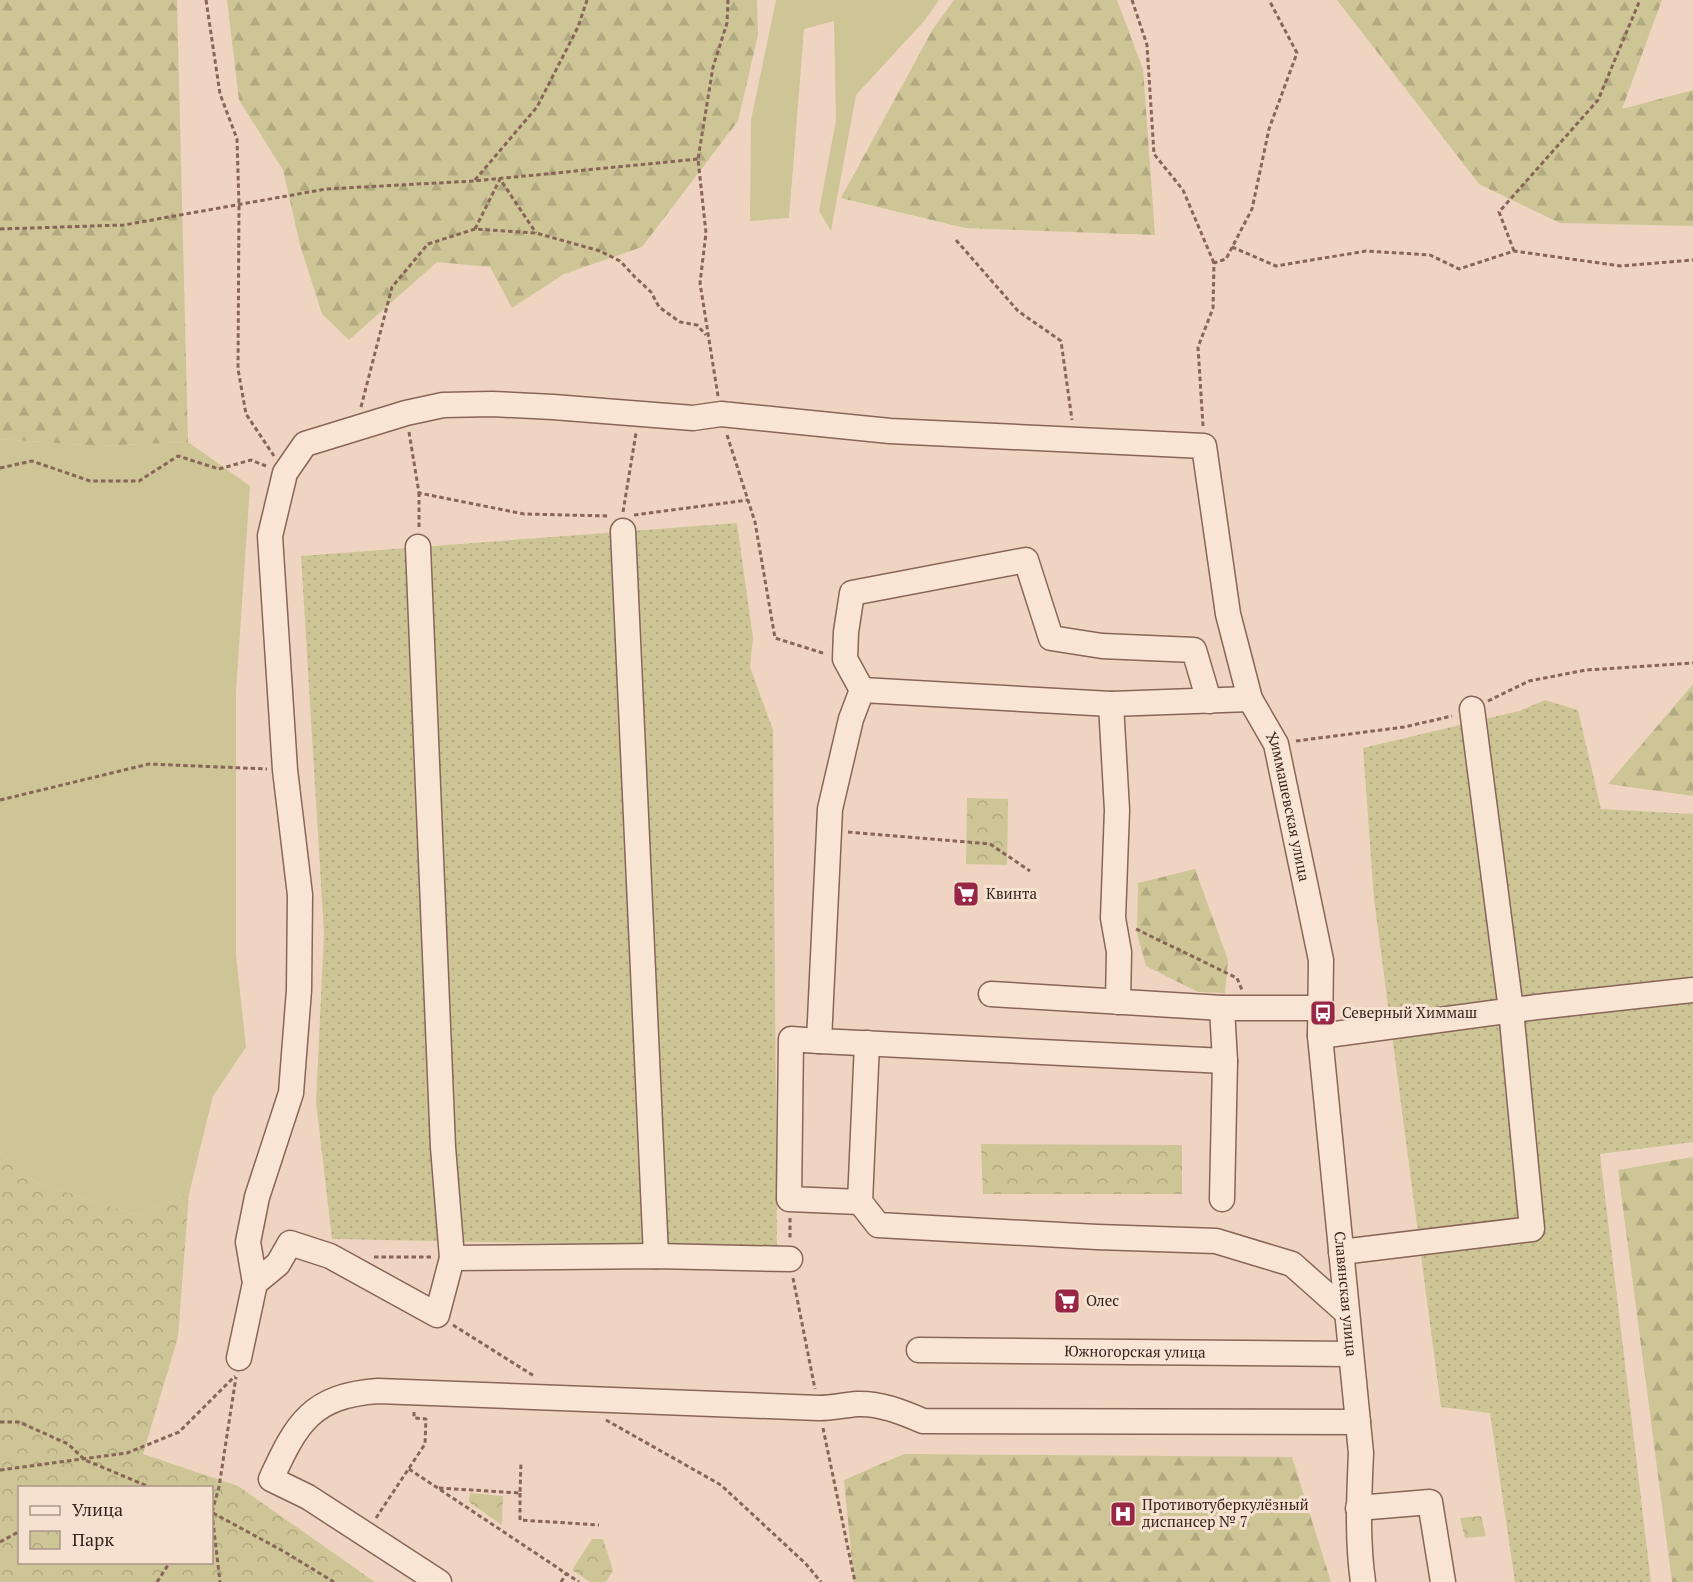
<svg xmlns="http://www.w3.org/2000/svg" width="1693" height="1582" font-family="'PT Serif',serif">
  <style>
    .grass { fill: #cdc595 }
    .forest { fill: url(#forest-firs) }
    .park { fill: url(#park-crowns); fill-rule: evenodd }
    .garden { fill: url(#garden-dots) }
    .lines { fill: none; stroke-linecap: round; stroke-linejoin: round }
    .minor-casing { stroke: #886558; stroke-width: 27 }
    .path { stroke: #886558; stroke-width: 3; stroke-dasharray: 4.5 3; stroke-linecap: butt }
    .minor { stroke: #f9e5d4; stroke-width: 24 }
    .labels { text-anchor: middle; stroke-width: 6; stroke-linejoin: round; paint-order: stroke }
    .street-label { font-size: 15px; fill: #38231d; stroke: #f6e1d1 }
    .poi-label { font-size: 15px; fill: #38231d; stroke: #f6e1d1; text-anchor: start }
  </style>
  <defs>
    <pattern id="forest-firs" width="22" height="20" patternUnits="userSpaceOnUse" patternTransform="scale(1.5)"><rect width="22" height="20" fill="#cdc595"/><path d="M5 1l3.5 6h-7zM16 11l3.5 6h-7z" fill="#b1a980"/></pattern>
    <pattern id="park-crowns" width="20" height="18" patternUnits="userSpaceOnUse" patternTransform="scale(1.5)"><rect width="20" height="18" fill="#cdc595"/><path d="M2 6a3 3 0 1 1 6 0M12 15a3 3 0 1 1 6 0" fill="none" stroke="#b1a980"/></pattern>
    <pattern id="garden-dots" width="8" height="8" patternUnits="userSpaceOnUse" patternTransform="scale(1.5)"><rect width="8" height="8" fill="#cdc595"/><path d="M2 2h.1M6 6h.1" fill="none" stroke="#b1a980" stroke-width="1.8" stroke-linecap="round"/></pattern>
  </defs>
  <rect width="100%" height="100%" fill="#efd5c1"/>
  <!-- grass -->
  <g class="grass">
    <polygon points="776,0 939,0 925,20 856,95 831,231 819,211 836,120 834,21 804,29 789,218 750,221 751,120"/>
    <polygon points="0,439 99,446 188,442 250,486 236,692 236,955 246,1047 213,1096 189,1194 137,1215 35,1182 0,1152"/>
  </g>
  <!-- forest -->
  <g class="forest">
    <polygon points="0,0 177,0 188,442 99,446 0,439"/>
    <polygon points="227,0 757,0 758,35 738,121 642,247 564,274 512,308 490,267 437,262 349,340 322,314 300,245 283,170 239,100"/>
    <polygon points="954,0 1117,0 1143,69 1155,235 965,228 841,198 933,29"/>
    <polygon points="1337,0 1662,0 1622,109 1693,90 1693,226 1560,223 1479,184"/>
    <polygon points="1693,684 1693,796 1608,784"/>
    <polygon points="1195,869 1228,960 1225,993 1198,992 1146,966 1137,934 1138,883"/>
    <polygon points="1693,1157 1693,1582 1672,1582 1618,1170"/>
    <polygon points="904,1454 1292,1457 1331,1582 854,1582 844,1480"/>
  </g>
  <!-- park -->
  <g class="park">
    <polygon points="967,798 1008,799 1007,865 966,864"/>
    <polygon points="981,1144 1182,1145 1182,1194 983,1194"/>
    <path d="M0,1152l35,30 102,33 52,-21 -11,143 -35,117 95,32 137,96h-375zM20,1488h192v74h-192z"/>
    <polygon points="470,1493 503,1496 502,1525 469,1502"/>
    <polygon points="1481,1516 1486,1536 1465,1538 1460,1518"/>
    <polygon points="592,1539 603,1539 613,1570 606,1582 590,1582 572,1570"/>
  </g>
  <!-- garden -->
  <g class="garden">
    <polygon points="737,523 753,638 750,667 773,730 777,1248 332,1239 316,1102 324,933 301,556"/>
    <polygon points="1545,700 1578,710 1601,809 1693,814 1693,1142 1600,1154 1651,1582 1515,1582 1490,1413 1441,1407 1374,899 1363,748 1519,711"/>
  </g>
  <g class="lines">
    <defs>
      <g id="minor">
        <path d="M623,531c12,242 20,484 33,725"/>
        <polyline points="862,690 845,659 846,632 852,593 1026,560 1051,638 1102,646 1194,650 1209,701"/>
        <polyline points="1111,704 1117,810 1113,918 1119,952 1118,1002"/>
        <polyline points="991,994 1222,1008"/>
        <polyline points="1320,1036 1537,1007 1693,990"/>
        <polyline points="819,1041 791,1039 789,1199 860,1202 867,1043"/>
        <polyline points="1225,1061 819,1041 830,809 851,719 862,690 1111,704 1250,699"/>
        <polyline points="1222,1199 1225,1061 1222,1008 1321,1008"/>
        <polyline points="860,1202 878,1225 1097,1237 1216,1241 1292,1264 1346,1312"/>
        <polyline points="1341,1252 1532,1229 1511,1010 1472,709"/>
        <polyline points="452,1258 656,1256 790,1259"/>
        <polyline points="255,1283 278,1264 290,1243 330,1256 437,1315 452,1258 443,1147 418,547"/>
        <path id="s1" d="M919,1350l431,4"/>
        <path id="s2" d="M239,1358l16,-75 -7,-41 9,-45 34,-104 8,-103 1,-95 -15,-125 -15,-234 15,-63 20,-29 101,-31 37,-8 49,-1 61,3 140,11 28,-4 169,17 314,15 24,168 22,85 26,45 45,216 -1,76 41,417c-2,44 -4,86 2,129"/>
        <polyline points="1358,1508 1430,1502 1443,1582"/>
        <path d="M439,1582l-131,-85 -37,-18c26,-57 41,-83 107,-88l441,17c13,0 25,-3 38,-4 23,-1 45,8 66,17l435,1"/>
      </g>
    </defs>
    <!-- minor casing -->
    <use href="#minor" class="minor-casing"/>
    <!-- path -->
    <g class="path">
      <polyline points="206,0 220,94 237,139 239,205 238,369 246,414 274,456"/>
      <polyline points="1132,0 1147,45 1154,154 1183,190 1214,263"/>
      <polyline points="475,180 537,107 578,27 587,0"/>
      <polyline points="0,229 124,225 326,189 474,181 698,159"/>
      <polyline points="475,229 500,179 536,233"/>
      <polyline points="956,240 1018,311 1061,341 1072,420"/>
      <polyline points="1232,247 1276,266 1366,251 1430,255 1459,269 1514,251 1621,266 1693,260"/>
      <polyline points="1514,251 1499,212 1598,100 1640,0"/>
      <polyline points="718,396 700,283 706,233 698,159 713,67 727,23 728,0"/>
      <polyline points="361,407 392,287 428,244 475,229 536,233 600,251 620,261 635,277 651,292 659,307 680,322 697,325 706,335"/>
      <polyline points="1203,426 1198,347 1213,308 1214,263 1226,259 1252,209 1269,129 1297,53 1269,0"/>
      <polyline points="409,432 419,493 524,514 609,516"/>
      <polyline points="727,435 755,522 775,638 826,654"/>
      <polyline points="0,468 32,461 90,481 139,481 178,456 219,469 251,460 266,466"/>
      <polyline points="623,512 636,433"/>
      <polyline points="634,515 748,500"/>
      <polyline points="419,527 419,493"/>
      <polyline points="1488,701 1529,681 1586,670 1693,663"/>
      <polyline points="1296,741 1404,727 1452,716"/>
      <polyline points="0,800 149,764 267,769"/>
      <polyline points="848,832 990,844 1030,871"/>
      <polyline points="1136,929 1237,978 1242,990"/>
      <polyline points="790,1218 790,1239"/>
      <polyline points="374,1257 433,1257"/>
      <polyline points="793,1278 815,1389"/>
      <polyline points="453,1325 534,1376"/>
      <polyline points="606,1420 721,1485 806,1564 821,1582"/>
      <polyline points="0,1422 19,1422 68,1444 85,1460 152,1488"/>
      <polyline points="823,1428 855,1582"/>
      <polyline points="409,1469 579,1582"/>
      <polyline points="0,1470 127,1453 179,1432 235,1376"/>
      <polyline points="439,1488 520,1493 521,1462"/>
      <polyline points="520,1493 520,1520 599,1525"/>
      <polyline points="212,1512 219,1487 236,1377"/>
      <polyline points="212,1513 220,1582"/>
      <polyline points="213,1513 283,1551 334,1582"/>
      <polyline points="376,1518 425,1444 426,1419 414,1418 414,1412"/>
      <polyline points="0,1542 20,1531"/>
      <polyline points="157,1582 170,1562"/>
      <polyline points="561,1582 566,1574"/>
    </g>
    <!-- minor -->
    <use href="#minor" class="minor"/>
  </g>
  <!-- icons -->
  <defs>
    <symbol id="supermarket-square" viewBox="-11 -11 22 22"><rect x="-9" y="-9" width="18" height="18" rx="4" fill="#982745" stroke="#f6e1d1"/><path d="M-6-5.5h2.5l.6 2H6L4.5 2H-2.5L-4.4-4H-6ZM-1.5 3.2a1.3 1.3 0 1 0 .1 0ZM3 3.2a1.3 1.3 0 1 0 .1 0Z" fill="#fff"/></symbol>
    <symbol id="bus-square" viewBox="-11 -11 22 22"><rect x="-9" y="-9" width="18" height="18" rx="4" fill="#982745" stroke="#f6e1d1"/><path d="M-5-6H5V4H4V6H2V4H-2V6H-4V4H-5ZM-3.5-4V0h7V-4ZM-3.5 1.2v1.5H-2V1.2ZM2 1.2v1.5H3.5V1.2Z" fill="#fff"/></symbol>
    <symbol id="hospital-square" viewBox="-11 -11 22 22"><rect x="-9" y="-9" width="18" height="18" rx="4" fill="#982745" stroke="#f6e1d1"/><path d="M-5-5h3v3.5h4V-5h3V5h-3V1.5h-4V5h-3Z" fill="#fff"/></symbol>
  </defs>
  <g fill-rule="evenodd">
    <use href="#supermarket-square" x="951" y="879" width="30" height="30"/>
    <use href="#bus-square" x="1308" y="998" width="30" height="30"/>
    <use href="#supermarket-square" x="1052" y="1286" width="30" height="30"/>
    <use href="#hospital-square" x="1108" y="1499" width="30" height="30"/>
  </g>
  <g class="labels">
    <!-- street labels -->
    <g class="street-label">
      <text dy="5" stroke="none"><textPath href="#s2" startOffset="2212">Химмашевская улица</textPath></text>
      <text dy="5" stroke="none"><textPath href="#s2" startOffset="2704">Славянская улица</textPath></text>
      <text dy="5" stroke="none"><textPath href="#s1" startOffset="216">Южногорская улица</textPath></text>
    </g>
    <!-- poi labels -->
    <g class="poi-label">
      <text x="986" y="899">Квинта</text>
      <text x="1342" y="1018">Северный Химмаш</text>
      <text x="1086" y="1306">Олес</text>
      <text x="1142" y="1510">Противотуберкулёзный<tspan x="1142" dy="17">диспансер № 7</tspan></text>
    </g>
  </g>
  <!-- legend -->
  <rect x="18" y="1486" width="195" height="78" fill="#f6e1d1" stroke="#aa9589" stroke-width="1.5"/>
  <rect x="30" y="1506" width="30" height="9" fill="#f9e5d4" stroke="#aa9589" stroke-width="1.5"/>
  <text x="72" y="1516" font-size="18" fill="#38231d">Улица</text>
  <rect x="30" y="1531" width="30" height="18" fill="url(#park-crowns)" stroke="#aa9589" stroke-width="1.5"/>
  <text x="72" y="1546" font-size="18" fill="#38231d">Парк</text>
</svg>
